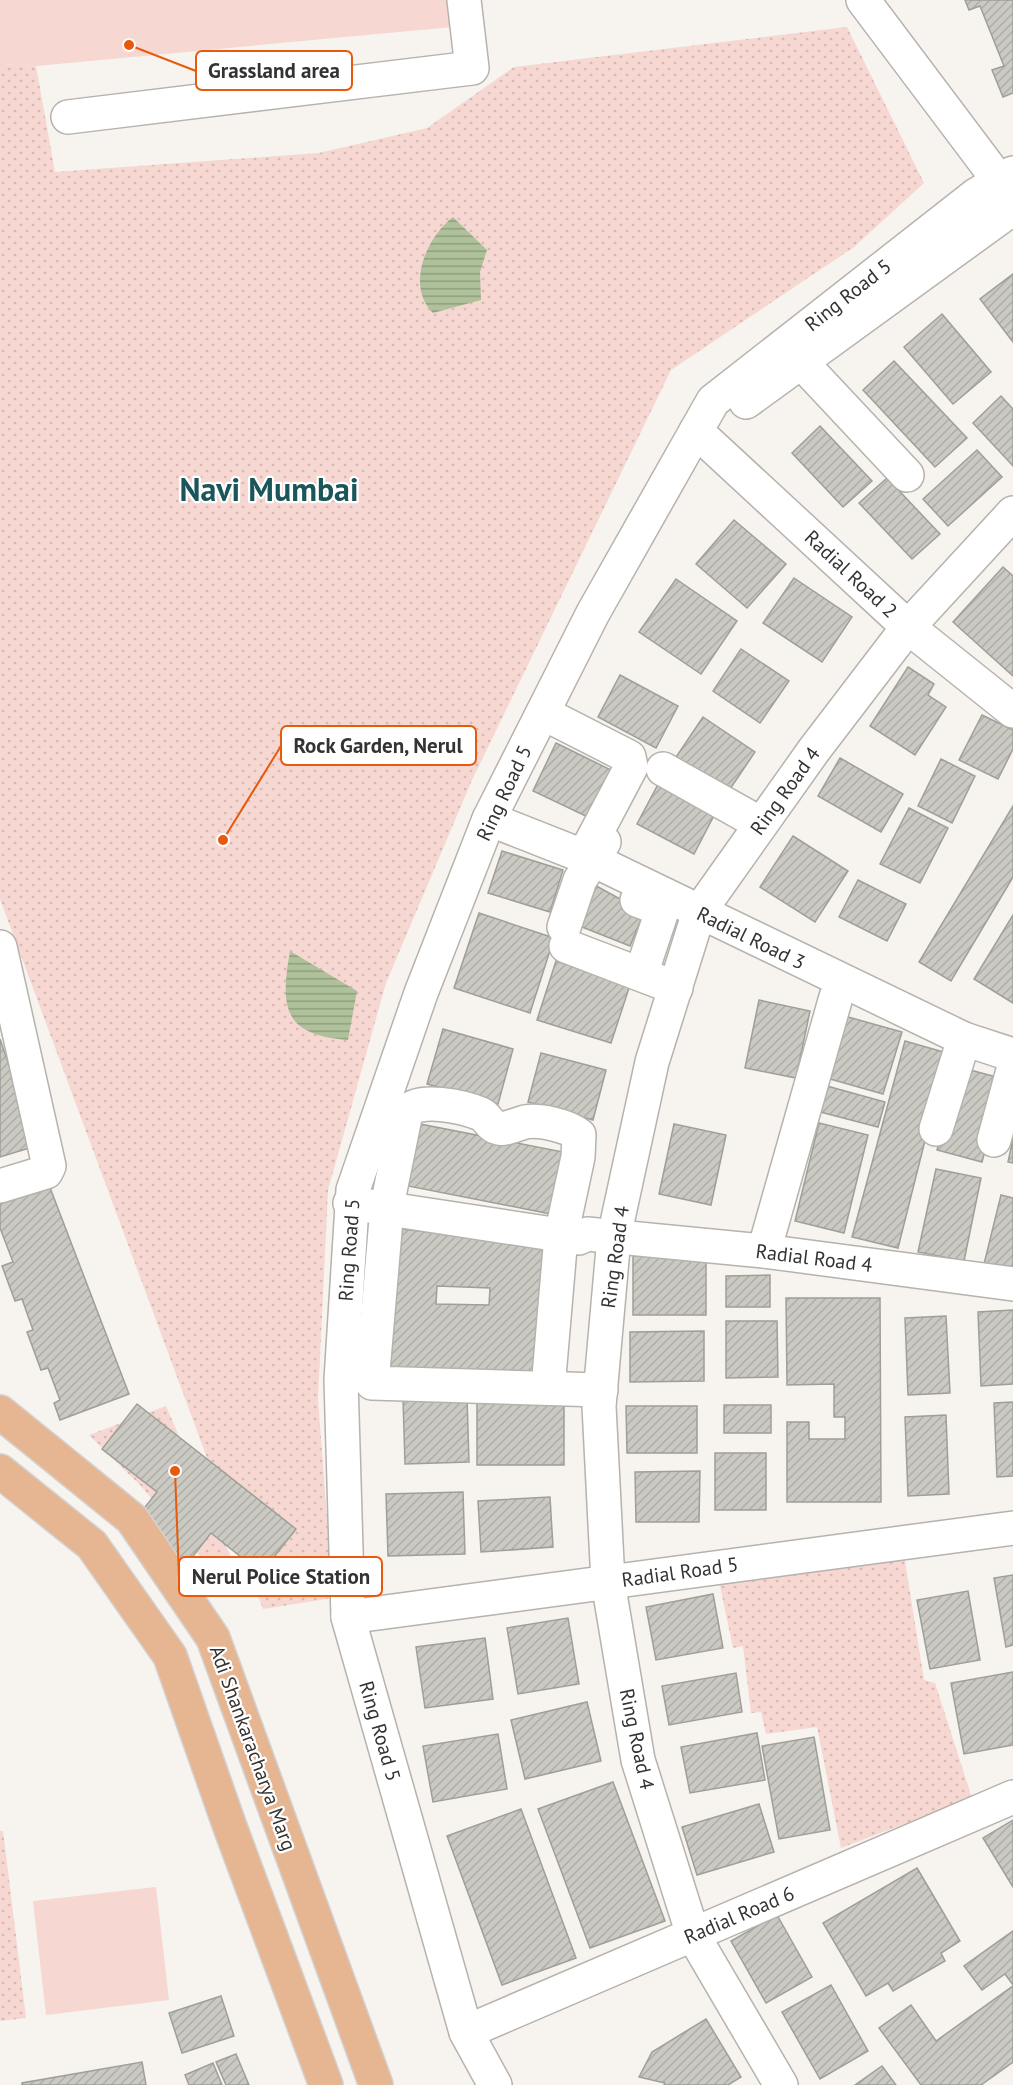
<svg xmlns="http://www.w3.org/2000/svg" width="1013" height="2085" font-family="'PT Sans',sans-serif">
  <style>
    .grass { fill: #f6d7d1 }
    .park { fill: url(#park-dots) }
    .water { fill: url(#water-rules) }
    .building { fill: url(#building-hatch); stroke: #9f9f99; stroke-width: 1.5; fill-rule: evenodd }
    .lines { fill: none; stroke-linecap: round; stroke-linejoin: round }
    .minor-casing { stroke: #b6b2ad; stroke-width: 36 }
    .major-casing { stroke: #d2d2d2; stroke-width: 36 }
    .minor { stroke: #fff; stroke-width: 33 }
    .major { stroke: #e6b693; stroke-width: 33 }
    .labels { text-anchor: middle; stroke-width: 4.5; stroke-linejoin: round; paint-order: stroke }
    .street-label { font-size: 20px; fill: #343331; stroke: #fff }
    .town-label { font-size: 32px; font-weight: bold; fill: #1a5559; stroke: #fff }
    .leader { fill: none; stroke: #e8590c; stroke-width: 2 }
    .callout-dot { fill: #e8590c; stroke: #fff; stroke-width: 2 }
    .callout { fill: #fff; stroke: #e8590c; stroke-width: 2 }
    .callout-label { font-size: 21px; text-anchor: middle; font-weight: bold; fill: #343331 }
  </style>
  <defs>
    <pattern id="park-dots" width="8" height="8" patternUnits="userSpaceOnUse" patternTransform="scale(1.5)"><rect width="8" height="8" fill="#f6d7d1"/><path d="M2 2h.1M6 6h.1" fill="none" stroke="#d4b9b4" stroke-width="1.8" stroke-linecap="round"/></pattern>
    <pattern id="water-rules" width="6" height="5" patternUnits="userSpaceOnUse" patternTransform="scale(1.5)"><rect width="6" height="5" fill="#afc19a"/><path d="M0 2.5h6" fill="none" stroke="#8f9d7e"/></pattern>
    <pattern id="building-hatch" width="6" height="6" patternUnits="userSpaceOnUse" patternTransform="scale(1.5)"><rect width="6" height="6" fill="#cacac3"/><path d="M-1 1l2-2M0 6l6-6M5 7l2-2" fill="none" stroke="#aeaea8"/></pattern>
  </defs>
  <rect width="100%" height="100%" fill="#f7f3ee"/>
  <!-- grass -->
  <g class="grass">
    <polygon points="0,0 450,0 452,27 36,66 0,64"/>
    <polygon points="156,1887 169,2000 46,2015 33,1901"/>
  </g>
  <!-- park -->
  <g class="park">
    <polygon points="847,27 924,183 854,247 671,370 472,780 386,983 328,1190 318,1399 333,1598 263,1609 0,899 0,64 36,66 55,172 319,153 427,128 514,67"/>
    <polygon points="166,1406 231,1557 204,1561 140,1485 89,1435"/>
    <polygon points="904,1555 924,1680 935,1683 972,1798 841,1848 817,1727 766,1734 761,1712 751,1713 743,1646 733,1648 719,1581"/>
    <polygon points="0,1831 3,1831 26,2018 0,2021"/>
  </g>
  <!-- water -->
  <g class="water">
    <path d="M453,217l34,33 -7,22 1,28 -48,13c-28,-28 -6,-76 20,-96z"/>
    <path d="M290,951l67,40 -9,49c-65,-5 -68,-32 -58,-89z"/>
  </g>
  <!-- building -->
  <g class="building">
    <polygon points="965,0 1013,0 1013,93 1003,97 992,70 1004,66 980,6 969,10"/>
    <polygon points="1013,274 1013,342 980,299"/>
    <polygon points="942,314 991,372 953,404 904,347"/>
    <polygon points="894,361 967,438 935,467 863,390"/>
    <polygon points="1001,396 1013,409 1013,466 973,423"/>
    <polygon points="820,426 872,481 843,507 792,453"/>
    <polygon points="977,450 1002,477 948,526 923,499"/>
    <polygon points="887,478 940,534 912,559 859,503"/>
    <polygon points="734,520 786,564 747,608 696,564"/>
    <polygon points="1003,567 1013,576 1013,676 953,622"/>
    <polygon points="794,578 852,617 822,662 763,623"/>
    <polygon points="676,579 737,621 701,674 639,632"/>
    <polygon points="741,649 789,681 760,723 713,691"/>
    <polygon points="908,667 934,684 928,695 946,707 915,755 870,726"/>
    <polygon points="620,675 678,706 656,748 598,717"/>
    <polygon points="982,715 1013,730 1013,749 998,779 959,760"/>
    <polygon points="703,717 755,752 726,795 674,760"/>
    <polygon points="556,743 615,772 592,819 533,791"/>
    <polygon points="840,758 903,794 881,832 818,796"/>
    <polygon points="941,759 975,776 952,823 918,806"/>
    <polygon points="663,775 720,804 694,854 637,824"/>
    <polygon points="1013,806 1013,877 951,981 919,962"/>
    <polygon points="909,808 948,828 920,883 880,864"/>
    <polygon points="793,836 848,871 815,922 760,887"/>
    <polygon points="502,851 563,870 550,912 488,893"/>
    <polygon points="858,880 906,904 887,941 839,917"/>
    <polygon points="589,882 644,912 630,946 572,923"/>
    <polygon points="479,913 554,938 530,1013 454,988"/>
    <polygon points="1013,915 1013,1003 974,979"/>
    <polygon points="556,961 630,985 611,1043 537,1020"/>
    <polygon points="759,1000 810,1011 796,1078 745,1068"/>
    <polygon points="841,1015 902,1032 883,1094 823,1077"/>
    <polygon points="443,1029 513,1049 498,1104 427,1084"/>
    <polygon points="0,1039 36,1146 0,1157"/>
    <polygon points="905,1041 947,1053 898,1248 852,1237"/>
    <polygon points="541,1053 606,1070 593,1120 528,1102"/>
    <polygon points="959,1067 1004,1079 982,1162 937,1150"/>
    <polygon points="827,1086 885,1102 878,1127 820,1112"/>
    <polygon points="410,1122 568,1153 556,1215 398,1184"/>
    <polygon points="819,1123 868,1135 844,1233 795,1221"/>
    <polygon points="674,1124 726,1135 711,1205 659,1194"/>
    <polygon points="1013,1139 1013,1163 1008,1162"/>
    <polygon points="936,1169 981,1178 964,1261 918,1252"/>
    <polygon points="49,1185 129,1394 60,1420 54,1403 60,1400 48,1368 41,1370 27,1332 33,1330 22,1299 15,1301 2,1266 13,1262 0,1228 0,1203"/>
    <polygon points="1001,1195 1013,1198 1013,1271 984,1264"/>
    <path d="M392,1228l151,17 -4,131 -155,-8zM437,1286l53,2 -1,17 -53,-1z"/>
    <rect x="633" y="1256" width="73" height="59"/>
    <polygon points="770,1275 770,1307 726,1307 726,1276"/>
    <polygon points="786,1298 880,1298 881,1502 787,1502 787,1422 809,1422 809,1439 845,1439 845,1417 834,1417 834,1384 787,1385"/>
    <polygon points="1013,1310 1013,1384 981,1386 978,1312"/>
    <polygon points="946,1316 950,1393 908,1395 905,1318"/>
    <polygon points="726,1321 777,1321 778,1377 726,1378"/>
    <polygon points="704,1331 704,1381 630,1382 630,1332"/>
    <polygon points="564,1396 564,1465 477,1465 477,1397"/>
    <polygon points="467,1397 469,1462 405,1464 403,1399"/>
    <polygon points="1013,1402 1013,1476 997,1477 994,1403"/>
    <polygon points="137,1404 296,1529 261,1573 211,1533 180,1573 126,1531 157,1492 102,1449"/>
    <rect x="724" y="1405" width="47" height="28"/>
    <polygon points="626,1406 697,1406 697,1453 627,1453"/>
    <polygon points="946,1415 949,1494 908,1496 905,1417"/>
    <rect x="715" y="1453" width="51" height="57"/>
    <polygon points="700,1471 699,1522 636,1522 635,1472"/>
    <polygon points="463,1492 465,1554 388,1556 386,1494"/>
    <polygon points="550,1497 553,1547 481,1552 478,1501"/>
    <polygon points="1013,1575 1013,1645 1006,1647 994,1578"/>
    <polygon points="968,1591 980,1660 930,1669 917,1600"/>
    <polygon points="713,1594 723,1648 656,1660 646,1607"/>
    <polygon points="568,1618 579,1684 518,1694 507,1628"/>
    <polygon points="485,1638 493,1699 425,1708 416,1647"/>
    <polygon points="1013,1672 1013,1745 964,1754 951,1683"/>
    <polygon points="736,1673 742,1712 669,1725 662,1686"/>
    <polygon points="587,1702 601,1761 525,1779 511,1720"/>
    <polygon points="757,1733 765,1780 690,1793 681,1747"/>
    <polygon points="498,1734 507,1789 433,1802 423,1746"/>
    <polygon points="814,1737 830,1830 779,1839 762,1746"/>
    <polygon points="613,1782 665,1921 590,1948 538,1809"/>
    <polygon points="759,1804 774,1852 697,1875 682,1827"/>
    <polygon points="521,1809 576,1958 502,1985 447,1836"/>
    <polygon points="1013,1820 1013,1887 983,1838"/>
    <polygon points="917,1868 960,1941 941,1953 945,1961 893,1991 888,1983 866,1996 823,1923"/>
    <polygon points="777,1915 812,1977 766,2003 731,1941"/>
    <polygon points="1013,1931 1013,1985 1005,1974 982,1990 964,1966"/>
    <polygon points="831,1985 868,2051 820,2079 782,2012"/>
    <polygon points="1013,1986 1013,2062 981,2085 921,2085 879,2028 911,2005 936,2041"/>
    <polygon points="221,1996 234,2036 182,2053 169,2013"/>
    <polygon points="706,2019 741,2077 728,2085 664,2085 665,2083 639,2077 652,2052"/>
    <polygon points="236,2054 249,2085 226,2085 216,2062"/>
    <polygon points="142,2062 146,2085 22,2085 22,2083"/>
    <polygon points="213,2063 222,2085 189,2085 185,2075"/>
    <polygon points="882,2066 896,2085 855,2085"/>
  </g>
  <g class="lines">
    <defs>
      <g id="minor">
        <polyline points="863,0 1012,198"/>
        <polyline points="68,117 472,68 464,0"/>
        <polyline points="786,346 907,475"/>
        <polyline points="746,402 1013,208"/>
        <polyline points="696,431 908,627 1013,711"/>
        <polyline points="543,713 629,757 631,767 584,856"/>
        <polyline points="663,769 761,824"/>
        <polyline points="489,819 593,860 964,1039 1013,1055"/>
        <polyline points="637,900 658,908 661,914 641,974"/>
        <polyline points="564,927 580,880 604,842"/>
        <polyline points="566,946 676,988"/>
        <polyline points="0,947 49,1166 46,1172 0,1186"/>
        <polyline points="936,1129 964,1039"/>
        <polyline points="994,1140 1013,1070"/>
        <path d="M389,1196l17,-83c11,-17 58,-6 75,1 7,3 8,12 17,14 8,2 19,-4 27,-6 14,-3 43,4 54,13l-1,22 -17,79 -13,152"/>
        <polyline points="350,1203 579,1238 587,1234 764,1251 1013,1284"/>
        <polyline points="387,1208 372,1383 601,1390"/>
        <polyline points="764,1251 836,997 844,983"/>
        <polyline points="348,1617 1013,1528"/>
        <polyline points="466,2032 1013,1797"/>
        <polyline points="495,2085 466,2032 348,1617 341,1380 353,1190 421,993 489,819 593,613 713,401 976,195 1013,173"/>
        <polyline points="781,2085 693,1935 638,1760 608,1582 599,1406 614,1237 652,1062 699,912 814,750 908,627 1013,513"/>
      </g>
      <g id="major">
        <polyline points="0,1412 132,1519 213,1638 376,2085"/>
        <polyline points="0,1471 92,1545 170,1656 230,1827 326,2085"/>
      </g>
    </defs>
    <!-- minor casing -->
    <use href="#minor" class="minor-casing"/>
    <!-- major casing -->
    <use href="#major" class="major-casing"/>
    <!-- minor -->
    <use href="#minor" class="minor"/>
    <!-- major -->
    <use href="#major" class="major"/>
  </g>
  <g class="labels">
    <!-- street labels -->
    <g class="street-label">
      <text transform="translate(848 295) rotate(-38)" y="7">Ring Road 5</text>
      <text transform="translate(851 574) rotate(43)" y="7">Radial Road 2</text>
      <text transform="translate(785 791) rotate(-54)" y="7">Ring Road 4</text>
      <text transform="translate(504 793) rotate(-65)" y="7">Ring Road 5</text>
      <text transform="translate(751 938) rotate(26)" y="7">Radial Road 3</text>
      <text transform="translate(349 1250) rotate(-86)" y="7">Ring Road 5</text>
      <text transform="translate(615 1257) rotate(-82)" y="7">Ring Road 4</text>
      <text transform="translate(814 1258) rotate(7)" y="7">Radial Road 4</text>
      <text transform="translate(680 1572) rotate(-8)" y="7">Radial Road 5</text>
      <text transform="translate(380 1731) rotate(74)" y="7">Ring Road 5</text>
      <text transform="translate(637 1739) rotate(78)" y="7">Ring Road 4</text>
      <text transform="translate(253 1748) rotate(70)" y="7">Adi Shankaracharya Marg</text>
      <text transform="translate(739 1915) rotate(-23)" y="7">Radial Road 6</text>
    </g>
    <!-- town labels -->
    <g class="town-label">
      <text x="269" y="501">Navi Mumbai</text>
    </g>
  </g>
  <!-- callouts -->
  <path class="leader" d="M129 45L196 71M223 840L281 746M175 1471L179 1577"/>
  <g class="callout-dot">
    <circle cx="129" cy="45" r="6"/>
    <circle cx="223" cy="840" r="6"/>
    <circle cx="175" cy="1471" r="6"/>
  </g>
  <g class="callout">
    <rect x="196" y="51" width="156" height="39" rx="6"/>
    <rect x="281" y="726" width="195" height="39" rx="6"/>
    <rect x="179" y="1557" width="203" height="39" rx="6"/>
  </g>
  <g class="callout-label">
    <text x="274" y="78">Grassland area</text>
    <text x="378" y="753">Rock Garden, Nerul</text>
    <text x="281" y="1584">Nerul Police Station</text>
  </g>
</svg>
